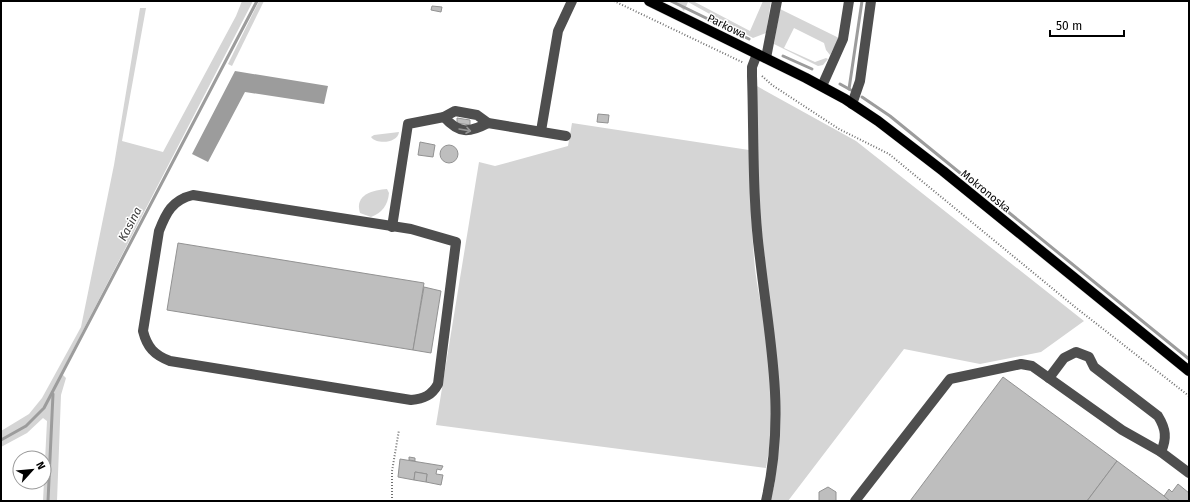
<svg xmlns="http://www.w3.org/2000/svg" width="1190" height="502" font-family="'Fira Sans',sans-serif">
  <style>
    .green { fill: #d5d5d5 }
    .water { fill: #9c9c9c }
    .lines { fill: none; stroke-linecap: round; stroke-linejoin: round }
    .stream { stroke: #9c9c9c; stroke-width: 3 }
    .building { fill: #bebebe; stroke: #929292 }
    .major-casing { stroke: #dbdbdb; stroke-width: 11 }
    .path { stroke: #707070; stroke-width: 2; stroke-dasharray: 1 2; stroke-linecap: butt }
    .minor { stroke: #4e4e4e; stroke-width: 10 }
    .major { stroke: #000; stroke-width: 10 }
    .oneway { stroke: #959595 }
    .labels { text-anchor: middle; stroke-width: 3; stroke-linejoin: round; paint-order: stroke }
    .street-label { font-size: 11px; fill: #000; stroke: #fff }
    .water-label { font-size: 12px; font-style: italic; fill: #3d3d3d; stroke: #fff }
  </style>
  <rect width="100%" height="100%" fill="#fff"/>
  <!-- green -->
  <g class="green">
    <polygon points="242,1 253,1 61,373 66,378 61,395 57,501 43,501 47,421 43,418 27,433 1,447 1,431 29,414 42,398 81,327 114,165 140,8 146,8 122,141 163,152 236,16"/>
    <polygon points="259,1 264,1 232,66 228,64"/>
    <polygon points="675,1 693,1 750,31 763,1 771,1 766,33 753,38 688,2 684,11"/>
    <polygon points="780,9 839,38 830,55 826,50 824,43 794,28 784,48 815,62 826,58 828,59 823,65 818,66 774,44"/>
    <polygon points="755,85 856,141 1084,321 1041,352 980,364 904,349 788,501 770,501 775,482 778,448 758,219"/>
    <path d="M572,123l177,27c1,40 2,79 6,119 3,26 10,51 13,78 5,40 6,80 -2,121l-330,-43 43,-263 16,4 73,-20z"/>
    <path d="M399,132c-1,11 -22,13 -28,5l3,-2z"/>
    <path d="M387,189l2,4c-1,12 -7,20 -18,24l-11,-4c-6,-19 14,-23 27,-24z"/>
  </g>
  <!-- water -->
  <polygon class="water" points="235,71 328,86 324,104 245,92 208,162 192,154"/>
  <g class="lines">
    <!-- stream -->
    <g class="stream">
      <polyline points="671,1 749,39"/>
      <polyline points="783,56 812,69"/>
      <polyline points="840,84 849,89"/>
      <polyline points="851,90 849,89 862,1"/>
      <polyline points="862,97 890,116 1189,359"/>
      <polyline points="1,440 26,426 44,408 257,1"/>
      <polyline points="48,501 53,394"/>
    </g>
  </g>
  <!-- building -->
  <g class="building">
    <polygon points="432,6 442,7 441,12 431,10"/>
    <polygon points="598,114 609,115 608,123 597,122"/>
    <polygon points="457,118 470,120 470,125 457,123"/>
    <polygon points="420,142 435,145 433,157 418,155"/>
    <circle cx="449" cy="154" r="9"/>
    <polygon points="178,243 424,283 413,350 167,310"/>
    <polygon points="424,287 441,291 431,353 413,350"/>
    <polygon points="1003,377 1117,461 1087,501 910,501"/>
    <polygon points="409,457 415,458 415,461 409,460"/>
    <polygon points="400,459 443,466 441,470 437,469 436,474 443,475 441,485 426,482 427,474 415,472 414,480 398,477"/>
    <polygon points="1117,461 1164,496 1170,501 1087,501"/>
    <polygon points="415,472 427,474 426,482 414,480"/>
    <polygon points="1178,484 1189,493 1189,501 1170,501 1164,496 1169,489 1172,492"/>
    <polygon points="828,487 836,492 836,501 819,501 819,492"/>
  </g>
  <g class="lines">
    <defs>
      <polyline id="major" points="649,1 806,78 845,99 878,121 943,171 1189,371"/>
    </defs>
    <!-- major casing -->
    <use href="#major" class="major-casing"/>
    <!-- path -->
    <g class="path">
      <polyline points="614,1 744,63"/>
      <polyline points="762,76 772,85 839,129 889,154 1075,307 1189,396"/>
      <polyline points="392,501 392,471 399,430"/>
    </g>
    <!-- minor -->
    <g class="minor">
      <path d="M757,54l-5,13v9c2,60 0,122 8,182 10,87 26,155 6,243"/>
      <polyline points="766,58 777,1"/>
      <polyline points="822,86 843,39 849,1"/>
      <polyline points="852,104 860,81 871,1"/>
      <path d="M444,117c15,17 25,16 44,6"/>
      <polyline points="541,131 558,31 572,1"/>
      <path d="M193,195l218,34 45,13 -18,142c-6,11 -14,15 -27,16l-241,-39c-16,-6 -23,-14 -27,-30l16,-100c7,-18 13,-31 34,-36z"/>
      <polyline points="392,227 408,124 444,117 455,111 477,115 488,123 566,136"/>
      <path d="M1049,378l15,-20 12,-6 13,5 5,10 64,49c8,13 9,22 3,36"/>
      <polyline points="855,501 950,379 1021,364 1032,366 1122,430 1161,452 1189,473"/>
    </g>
    <!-- major -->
    <use href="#major" class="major"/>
  </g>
  <!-- one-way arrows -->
  <defs><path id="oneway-shaft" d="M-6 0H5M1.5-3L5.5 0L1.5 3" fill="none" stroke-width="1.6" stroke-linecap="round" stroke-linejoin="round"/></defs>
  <use class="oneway" href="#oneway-shaft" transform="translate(465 130) rotate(10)"/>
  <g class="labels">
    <!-- street labels -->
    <g class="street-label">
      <text transform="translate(727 26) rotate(26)" y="4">Parkowa</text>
      <text transform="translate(986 191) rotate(39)" y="4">Mokronoska</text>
    </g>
    <!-- water labels -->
    <g class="water-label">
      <text transform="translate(130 224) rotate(-62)" y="4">Kasina</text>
    </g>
  </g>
  <!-- border -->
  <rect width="1190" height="502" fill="none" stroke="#000000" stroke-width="4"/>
  <!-- north arrow -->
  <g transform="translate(32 470) rotate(63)"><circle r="19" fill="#ffffff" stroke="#999999"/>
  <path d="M0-3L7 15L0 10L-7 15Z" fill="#000000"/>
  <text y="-6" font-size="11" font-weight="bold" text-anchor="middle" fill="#000000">N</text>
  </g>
  <!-- scale -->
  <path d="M1050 30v6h74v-6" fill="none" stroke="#000000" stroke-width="2"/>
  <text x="1056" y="30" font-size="12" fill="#000000" stroke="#ffffff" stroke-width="3" paint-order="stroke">50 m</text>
</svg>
